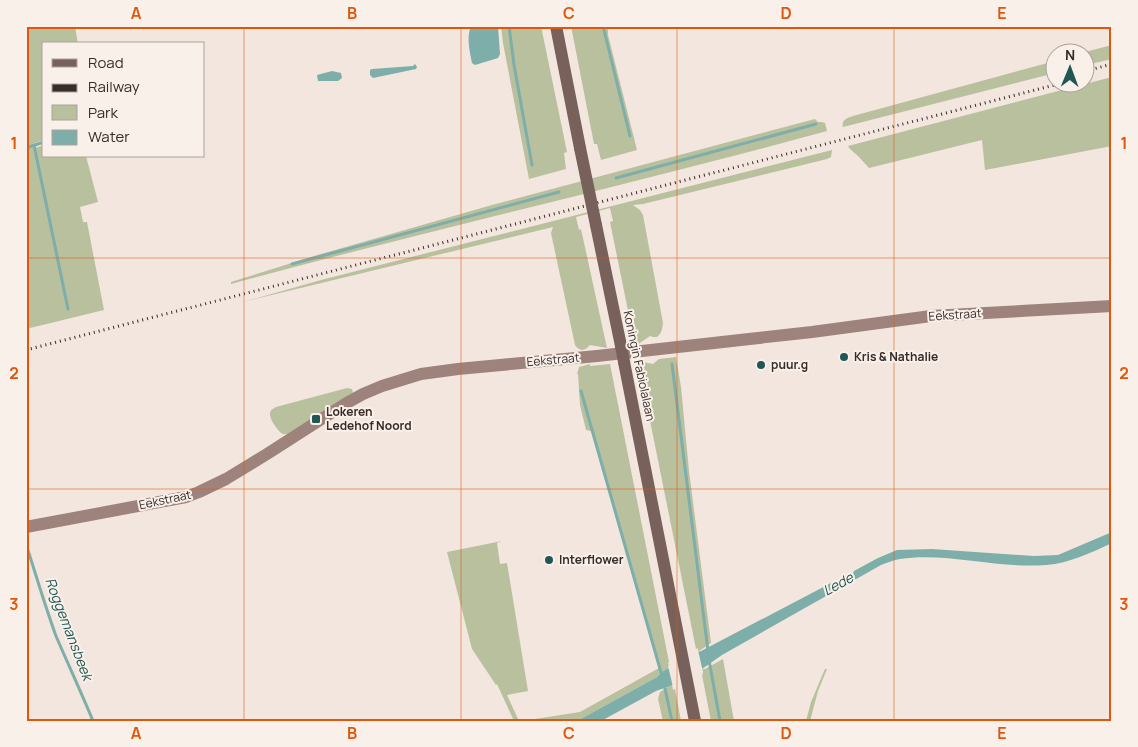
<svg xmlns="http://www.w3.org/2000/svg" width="1138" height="747" font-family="Manrope,sans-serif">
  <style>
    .green { fill: #b9c09e }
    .water { fill: #7daeaa }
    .pier { fill: #f2e6de }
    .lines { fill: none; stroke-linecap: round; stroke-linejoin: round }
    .stream { stroke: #7daeaa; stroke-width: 3 }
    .secondary { stroke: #9d837b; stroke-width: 12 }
    .primary { stroke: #78615b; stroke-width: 12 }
    .rail { stroke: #372c29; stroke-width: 3; stroke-dasharray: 1 4; stroke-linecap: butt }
    .primary-bridge { stroke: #78615b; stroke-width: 12 }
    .grid { fill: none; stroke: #df570d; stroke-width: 1; stroke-opacity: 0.55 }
    .poi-dot { fill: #205754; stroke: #f9f0ea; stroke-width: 2 }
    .labels { text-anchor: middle; stroke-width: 4; stroke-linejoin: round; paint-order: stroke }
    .street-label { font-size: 12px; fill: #372c29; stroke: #f9f0ea }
    .poi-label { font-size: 12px; font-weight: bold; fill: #372c29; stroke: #f9f0ea; text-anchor: start }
    .water-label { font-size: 14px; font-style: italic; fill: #205754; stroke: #f9f0ea }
    .neatline { fill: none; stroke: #df570d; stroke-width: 2 }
    .grid-label { font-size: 16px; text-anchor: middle; font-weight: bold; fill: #df570d }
  </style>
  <rect width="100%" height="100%" fill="#f2e6de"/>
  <!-- green -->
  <g class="green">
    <polygon points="41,26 75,26 78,44 44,44 44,140 32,144 35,148 44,145 44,156 86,156 98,202 80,207 83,222 87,222 104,310 26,329 26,30"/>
    <polygon points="501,26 541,26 567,152 564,153 566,169 529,179 503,43"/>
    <polygon points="571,26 608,26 608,35 637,150 601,160 597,144 594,144"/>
    <polygon points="1112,45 1112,59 1086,65 1085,52"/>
    <path d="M1055,61v12l-212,54c-2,-7 4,-9 10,-11z"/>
    <polygon points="1112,77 1112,146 985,170 982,140 869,168 859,157 850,149 848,146"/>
    <path d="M815,119l3,3h4l3,1 2,8c-198,54 -398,99 -596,153v-2l83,-26 178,-51z"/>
    <path d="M832,150l-1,7 -4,2 -184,45 -10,1 7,5 3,5 20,108c-1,6 -1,10 -6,14h-4l-3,-1 -13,9h-2l-25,-123 3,-1 -3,-13 -34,9 3,13 2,-1 26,119 -17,-3c-5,6 -10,7 -15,0l-24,-112 2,-6 -310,75 78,-22z"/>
    <polygon points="676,357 681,387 689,471 711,643 699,651 700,652 663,671 657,677 577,721 522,721 580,712 659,668 591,431 586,430 580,405 578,374 577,374 579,367 590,364 590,366 610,364 669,662 668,663 669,666 698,652 698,648 696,649 638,361 653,364 659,359"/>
    <path d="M347,388l5,1 1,4 -65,41c-4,0 -5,1 -8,-2 -4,-4 -11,-14 -10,-19 1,-4 3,-4 6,-6z"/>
    <polygon points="502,541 497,543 500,564 507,563 528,691 507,695 519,721 514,721 497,684 496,685 472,649 447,552"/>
    <polygon points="723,659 734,721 711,721 702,675 703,674 702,669 705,669"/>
    <polygon points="825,669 827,669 818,691 810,721 806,721 811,702"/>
    <polygon points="672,684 673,690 675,689 681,721 663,721 658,699 660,692"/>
  </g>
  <!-- water -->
  <g class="water">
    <path d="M471,26h27l2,28 -2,4 -23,7 -3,-2c-2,-11 -6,-25 -1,-37z"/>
    <polygon points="415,64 417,67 416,69 373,78 370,75 370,70 372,69 413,66"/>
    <polygon points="332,71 341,73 342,78 338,81 318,81 317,75"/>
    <path d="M1112,532v11c-22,10 -42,20 -66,22 -49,4 -98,-13 -146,-6 -7,1 -13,4 -19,6l-159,90 -20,14 -32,17 -14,5 -55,30h-24l80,-44 6,-6 168,-88 2,1 20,-12 1,-1 24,-13 19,-8 35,-1 102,7 24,-1z"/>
  </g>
  <!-- pier -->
  <g class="pier">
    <polygon points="853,568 854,583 834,594 833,580 851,571"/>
    <polygon points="698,650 703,672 673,687 668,666"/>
  </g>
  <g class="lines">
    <!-- stream -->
    <g class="stream">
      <polyline points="509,26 514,65 532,165"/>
      <polyline points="603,26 630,136"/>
      <polyline points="34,145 68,309"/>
      <polyline points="26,148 44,142"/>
      <polyline points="616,178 816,124"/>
      <polyline points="292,264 559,192"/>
      <polyline points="672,364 708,651"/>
      <polyline points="581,391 662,676"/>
      <path d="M26,544c10,31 19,62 30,92 12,28 25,56 37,85"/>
      <polyline points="709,660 720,721"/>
      <polyline points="664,684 672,721"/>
    </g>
    <!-- secondary -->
    <polyline class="secondary" points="26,527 186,497 199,492 226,479 267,454 345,404 363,394 382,386 421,374 458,369 597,356 812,332 931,316 1112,306"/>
    <!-- primary -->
    <g class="primary">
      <polyline points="556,26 580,148"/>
      <polyline points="596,225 621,346"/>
      <polyline points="624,362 695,721"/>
    </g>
    <!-- rail -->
    <g class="rail">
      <polyline points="1086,71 1112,64"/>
      <polyline points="26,350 1066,82"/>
    </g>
    <!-- primary-bridge -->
    <g class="primary-bridge">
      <polyline points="580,148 596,225"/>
      <polyline points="621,346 624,362"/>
    </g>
  </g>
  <!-- grid -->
  <path class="grid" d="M244,26v695M461,26v695M677,26v695M894,26v695M26,258h1086M26,489h1086"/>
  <!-- markers -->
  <g class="poi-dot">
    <circle cx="844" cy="357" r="5"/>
    <circle cx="761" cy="365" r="5"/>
    <rect x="311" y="414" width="10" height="10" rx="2.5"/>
    <circle cx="549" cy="560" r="5"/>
  </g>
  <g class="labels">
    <!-- street labels -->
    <g class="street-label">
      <text transform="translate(955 315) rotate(-4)" y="4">Eekstraat</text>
      <text transform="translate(553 360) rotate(-5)" y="4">Eekstraat</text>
      <text transform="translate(639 366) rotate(78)" y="4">Koningin Fabiolalaan</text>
      <text transform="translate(165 500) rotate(-12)" y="4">Eekstraat</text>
    </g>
    <!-- poi labels -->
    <g class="poi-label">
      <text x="854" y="361">Kris &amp; Nathalie</text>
      <text x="771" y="369">puur.g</text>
      <text x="326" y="416">Lokeren<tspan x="326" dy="14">Ledehof Noord</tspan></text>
      <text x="559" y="564">Interflower</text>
    </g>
    <!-- water labels -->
    <g class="water-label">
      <text transform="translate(838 584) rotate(-29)" y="5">Lede</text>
      <text transform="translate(69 629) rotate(69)" y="5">Roggemansbeek</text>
    </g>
  </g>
  <!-- border -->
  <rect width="1138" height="747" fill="none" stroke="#f9f0ea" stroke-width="55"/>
  <!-- legend -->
  <rect x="42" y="42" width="162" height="115" fill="#f9f0ea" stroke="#aba29d"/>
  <rect x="52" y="59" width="25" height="8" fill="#78615b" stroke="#aba29d"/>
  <text x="88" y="68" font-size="15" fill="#372c29">Road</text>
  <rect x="52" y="84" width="25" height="8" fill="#372c29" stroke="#aba29d"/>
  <text x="88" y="92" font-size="15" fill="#372c29">Railway</text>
  <rect x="52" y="105" width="25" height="15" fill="#b9c09e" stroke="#aba29d"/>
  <text x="88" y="118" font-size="15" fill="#372c29">Park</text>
  <rect x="52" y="130" width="25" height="15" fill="#7daeaa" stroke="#aba29d"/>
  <text x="88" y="142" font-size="15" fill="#372c29">Water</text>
  <!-- north arrow -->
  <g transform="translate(1070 68) rotate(1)"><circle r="24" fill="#f9f0ea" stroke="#aba29d"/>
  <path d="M0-4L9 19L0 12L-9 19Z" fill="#205754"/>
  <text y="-8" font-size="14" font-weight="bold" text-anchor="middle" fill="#372c29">N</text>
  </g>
  <rect x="28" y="28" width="1082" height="692" class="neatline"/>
  <g class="grid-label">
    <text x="136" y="19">A</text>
    <text x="352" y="19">B</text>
    <text x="569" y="19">C</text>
    <text x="786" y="19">D</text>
    <text x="1002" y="19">E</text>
    <text x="14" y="149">1</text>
    <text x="1124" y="149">1</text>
    <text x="14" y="379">2</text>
    <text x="1124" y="379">2</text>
    <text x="14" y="610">3</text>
    <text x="1124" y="610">3</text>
    <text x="136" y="739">A</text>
    <text x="352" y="739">B</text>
    <text x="569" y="739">C</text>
    <text x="786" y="739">D</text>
    <text x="1002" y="739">E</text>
  </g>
</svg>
